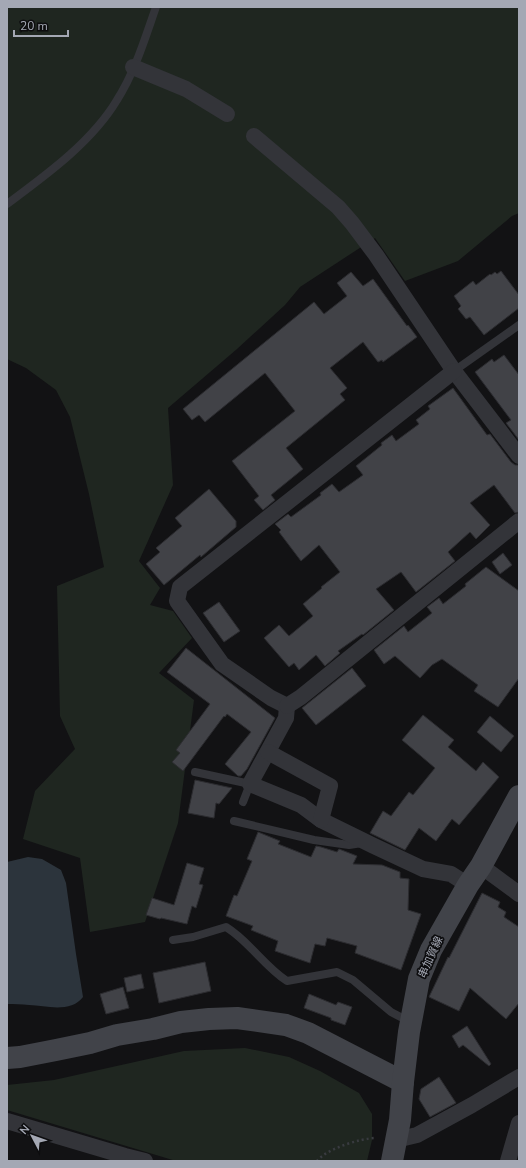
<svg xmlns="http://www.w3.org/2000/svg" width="526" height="1168" font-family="'Nunito Sans','Noto Sans JP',sans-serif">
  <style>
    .green { fill: #1f2620 }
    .water { fill: #2c343c }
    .building { fill: #414247; stroke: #2c2c30 }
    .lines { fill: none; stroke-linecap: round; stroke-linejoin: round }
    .path { stroke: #393b40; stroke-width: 2.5; stroke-dasharray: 2 3; stroke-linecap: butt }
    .lane { stroke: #333439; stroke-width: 8 }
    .street { stroke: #333439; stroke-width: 16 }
    .secondary { stroke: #414349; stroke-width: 22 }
    .labels { text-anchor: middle; stroke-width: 3.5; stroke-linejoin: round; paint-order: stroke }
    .street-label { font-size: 11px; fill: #a4a8b4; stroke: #0d0d0f }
  </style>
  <rect width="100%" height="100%" fill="#121214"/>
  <!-- green -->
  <g class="green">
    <polygon points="7,7 519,7 519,213 512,216 458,261 405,281 375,238 300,287 285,305 237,349 168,408 173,485 139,561 160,588 150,605 173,611 192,638 159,673 194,700 178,823 145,922 90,932 80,858 23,839 35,791 75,749 60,716 57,586 104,567 89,494 70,417 56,390 26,368 7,359"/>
    <polygon points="245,1048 289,1057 320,1071 359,1093 372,1114 372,1140 367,1161 176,1161 7,1110 7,1085 54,1080 184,1051"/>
  </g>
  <!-- water -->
  <path class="water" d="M28,857l14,2 19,11 5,13 10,71 7,43c-12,16 -36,9 -54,8 -7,-1 -15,-1 -22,-1v-142z"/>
  <!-- building -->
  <g class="building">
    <polygon points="501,271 519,295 519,308 484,335 470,317 466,319 458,309 461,306 454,296 473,281 476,285 490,274 491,275 495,272 497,274"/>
    <polygon points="351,272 363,286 373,279 407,326 408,325 417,337 383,362 382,360 378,362 363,342 330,368 347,388 340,394 345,400 286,448 303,469 271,495 275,500 263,510 254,500 259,496 232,461 295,411 265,373 205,422 199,415 192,420 183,409 314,302 324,314 347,296 337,283"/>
    <polygon points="504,355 519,375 519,440 506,423 511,420 475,372 492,359 494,362"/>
    <polygon points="453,388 487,435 490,434 511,462 515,465 519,465 519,512 515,513 494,485 470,503 490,525 476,539 470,532 448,552 455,561 416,592 401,572 376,589 394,610 363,635 362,634 338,651 340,653 325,666 316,655 299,670 294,663 289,667 264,638 279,625 289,636 313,616 303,604 322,588 321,587 340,572 319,545 301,561 279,532 281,530 275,524 288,514 291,517 321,495 320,493 332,484 339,492 363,475 356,466 382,445 381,443 392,435 396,441 419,424 416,420 430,409 428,406"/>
    <polygon points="209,489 236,521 236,527 201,557 200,555 164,585 146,564 160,552 156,548 182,526 175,518"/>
    <polygon points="503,553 512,565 500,574 492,562"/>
    <polygon points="486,567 519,591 519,678 498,707 474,691 478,685 442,659 432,665 420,678 395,656 384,664 374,650 404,626 408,632 432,613 427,607 439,598 443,604 466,586 465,584"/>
    <polygon points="219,602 240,631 224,642 203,613"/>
    <polygon points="186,648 275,718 247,769 241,776 238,776 225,764 251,732 227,714 225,717 224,716 183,771 172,762 180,753 176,750 210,704 167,672"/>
    <polygon points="352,668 366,686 316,725 302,708"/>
    <polygon points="423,715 454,740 448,747 476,771 483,762 499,777 459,825 452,819 436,841 419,828 405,850 370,833 383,811 391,816 409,792 413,795 435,768 402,740"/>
    <polygon points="490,716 514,736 501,752 477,732"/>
    <polygon points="195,780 232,788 219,804 216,803 214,818 188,813"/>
    <polygon points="258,832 280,841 278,844 311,857 316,846 321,847 337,852 339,849 357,856 353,864 382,865 400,872 400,878 409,879 408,910 421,914 401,970 355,953 357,946 327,938 325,946 315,944 310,963 275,951 278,941 251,930 253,926 226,916 234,895 237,896 252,861 247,859"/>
    <polygon points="187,863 204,868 199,884 203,885 196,908 192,906 187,924 161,918 160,919 146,915 152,898 174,905"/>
    <polygon points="482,893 500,902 498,907 506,912 504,917 519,927 519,1003 506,1019 470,988 459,1011 429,997 448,957 449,958"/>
    <polygon points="205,962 211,991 159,1003 153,973"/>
    <polygon points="141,974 144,988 127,992 124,978"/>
    <polygon points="123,987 129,1008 106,1014 100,994"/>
    <polygon points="309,994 336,1005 338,1002 352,1007 345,1025 331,1020 331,1018 304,1008"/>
    <polygon points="467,1026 491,1064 489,1066 463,1045 459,1048 452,1036"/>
    <polygon points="439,1077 456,1103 430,1117 419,1099 421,1089"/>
  </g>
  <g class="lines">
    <!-- path -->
    <path class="path" d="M317,1161c9,-12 44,-23 59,-23"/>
    <!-- lane -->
    <g class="lane">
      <path d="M7,204c39,-29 85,-62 110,-104 18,-28 28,-62 39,-93"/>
      <polyline points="454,371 519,325"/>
      <polyline points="195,772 250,784 243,802"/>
      <polyline points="234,821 314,840 349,845 362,843"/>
      <path d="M173,940l20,-3 33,-10c23,14 38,39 61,54l50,-9 16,8 38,32 19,10"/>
    </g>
    <!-- street -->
    <g class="street">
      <polyline points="133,67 186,89 227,114"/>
      <polyline points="254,136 338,207 352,223 376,255 454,371 519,456"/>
      <polyline points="287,706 271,698 222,664 177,601 180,587 454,371"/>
      <polyline points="287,706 286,718 250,784 301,805 321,820 374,846 423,869 451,874 468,885"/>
      <polyline points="287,706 301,697 519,521"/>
      <polyline points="268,752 330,786 321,820"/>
      <polyline points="481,866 519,894"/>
      <polyline points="7,1121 125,1156 145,1161"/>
      <polyline points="396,1140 417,1135 472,1105 519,1077"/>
      <polyline points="508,1161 519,1123"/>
    </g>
    <!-- secondary -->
    <g class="secondary">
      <polyline points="7,1058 20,1057 56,1050 90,1043 117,1035 153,1029 181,1022 209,1019 237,1018 286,1025 308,1033 403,1082"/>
      <polyline points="392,1161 400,1120 403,1082 409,1032 419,979 431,950 468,885 481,866 519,796"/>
    </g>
  </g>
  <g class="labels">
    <!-- street labels -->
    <g class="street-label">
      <text transform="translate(430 957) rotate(-66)" y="4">串加賀線</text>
    </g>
  </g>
  <!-- border -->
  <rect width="526" height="1168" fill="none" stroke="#a4a8b4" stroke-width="16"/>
  <!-- north arrow -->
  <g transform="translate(32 1136) rotate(311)" stroke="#0d0d0f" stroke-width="3" paint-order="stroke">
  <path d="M0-3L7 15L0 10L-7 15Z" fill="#a4a8b4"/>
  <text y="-6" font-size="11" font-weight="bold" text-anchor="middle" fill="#a4a8b4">N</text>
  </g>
  <!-- scale -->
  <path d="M14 30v6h54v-6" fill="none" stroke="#a4a8b4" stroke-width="2"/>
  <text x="20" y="30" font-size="12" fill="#a4a8b4" stroke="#0d0d0f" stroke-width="3" paint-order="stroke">20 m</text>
</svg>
